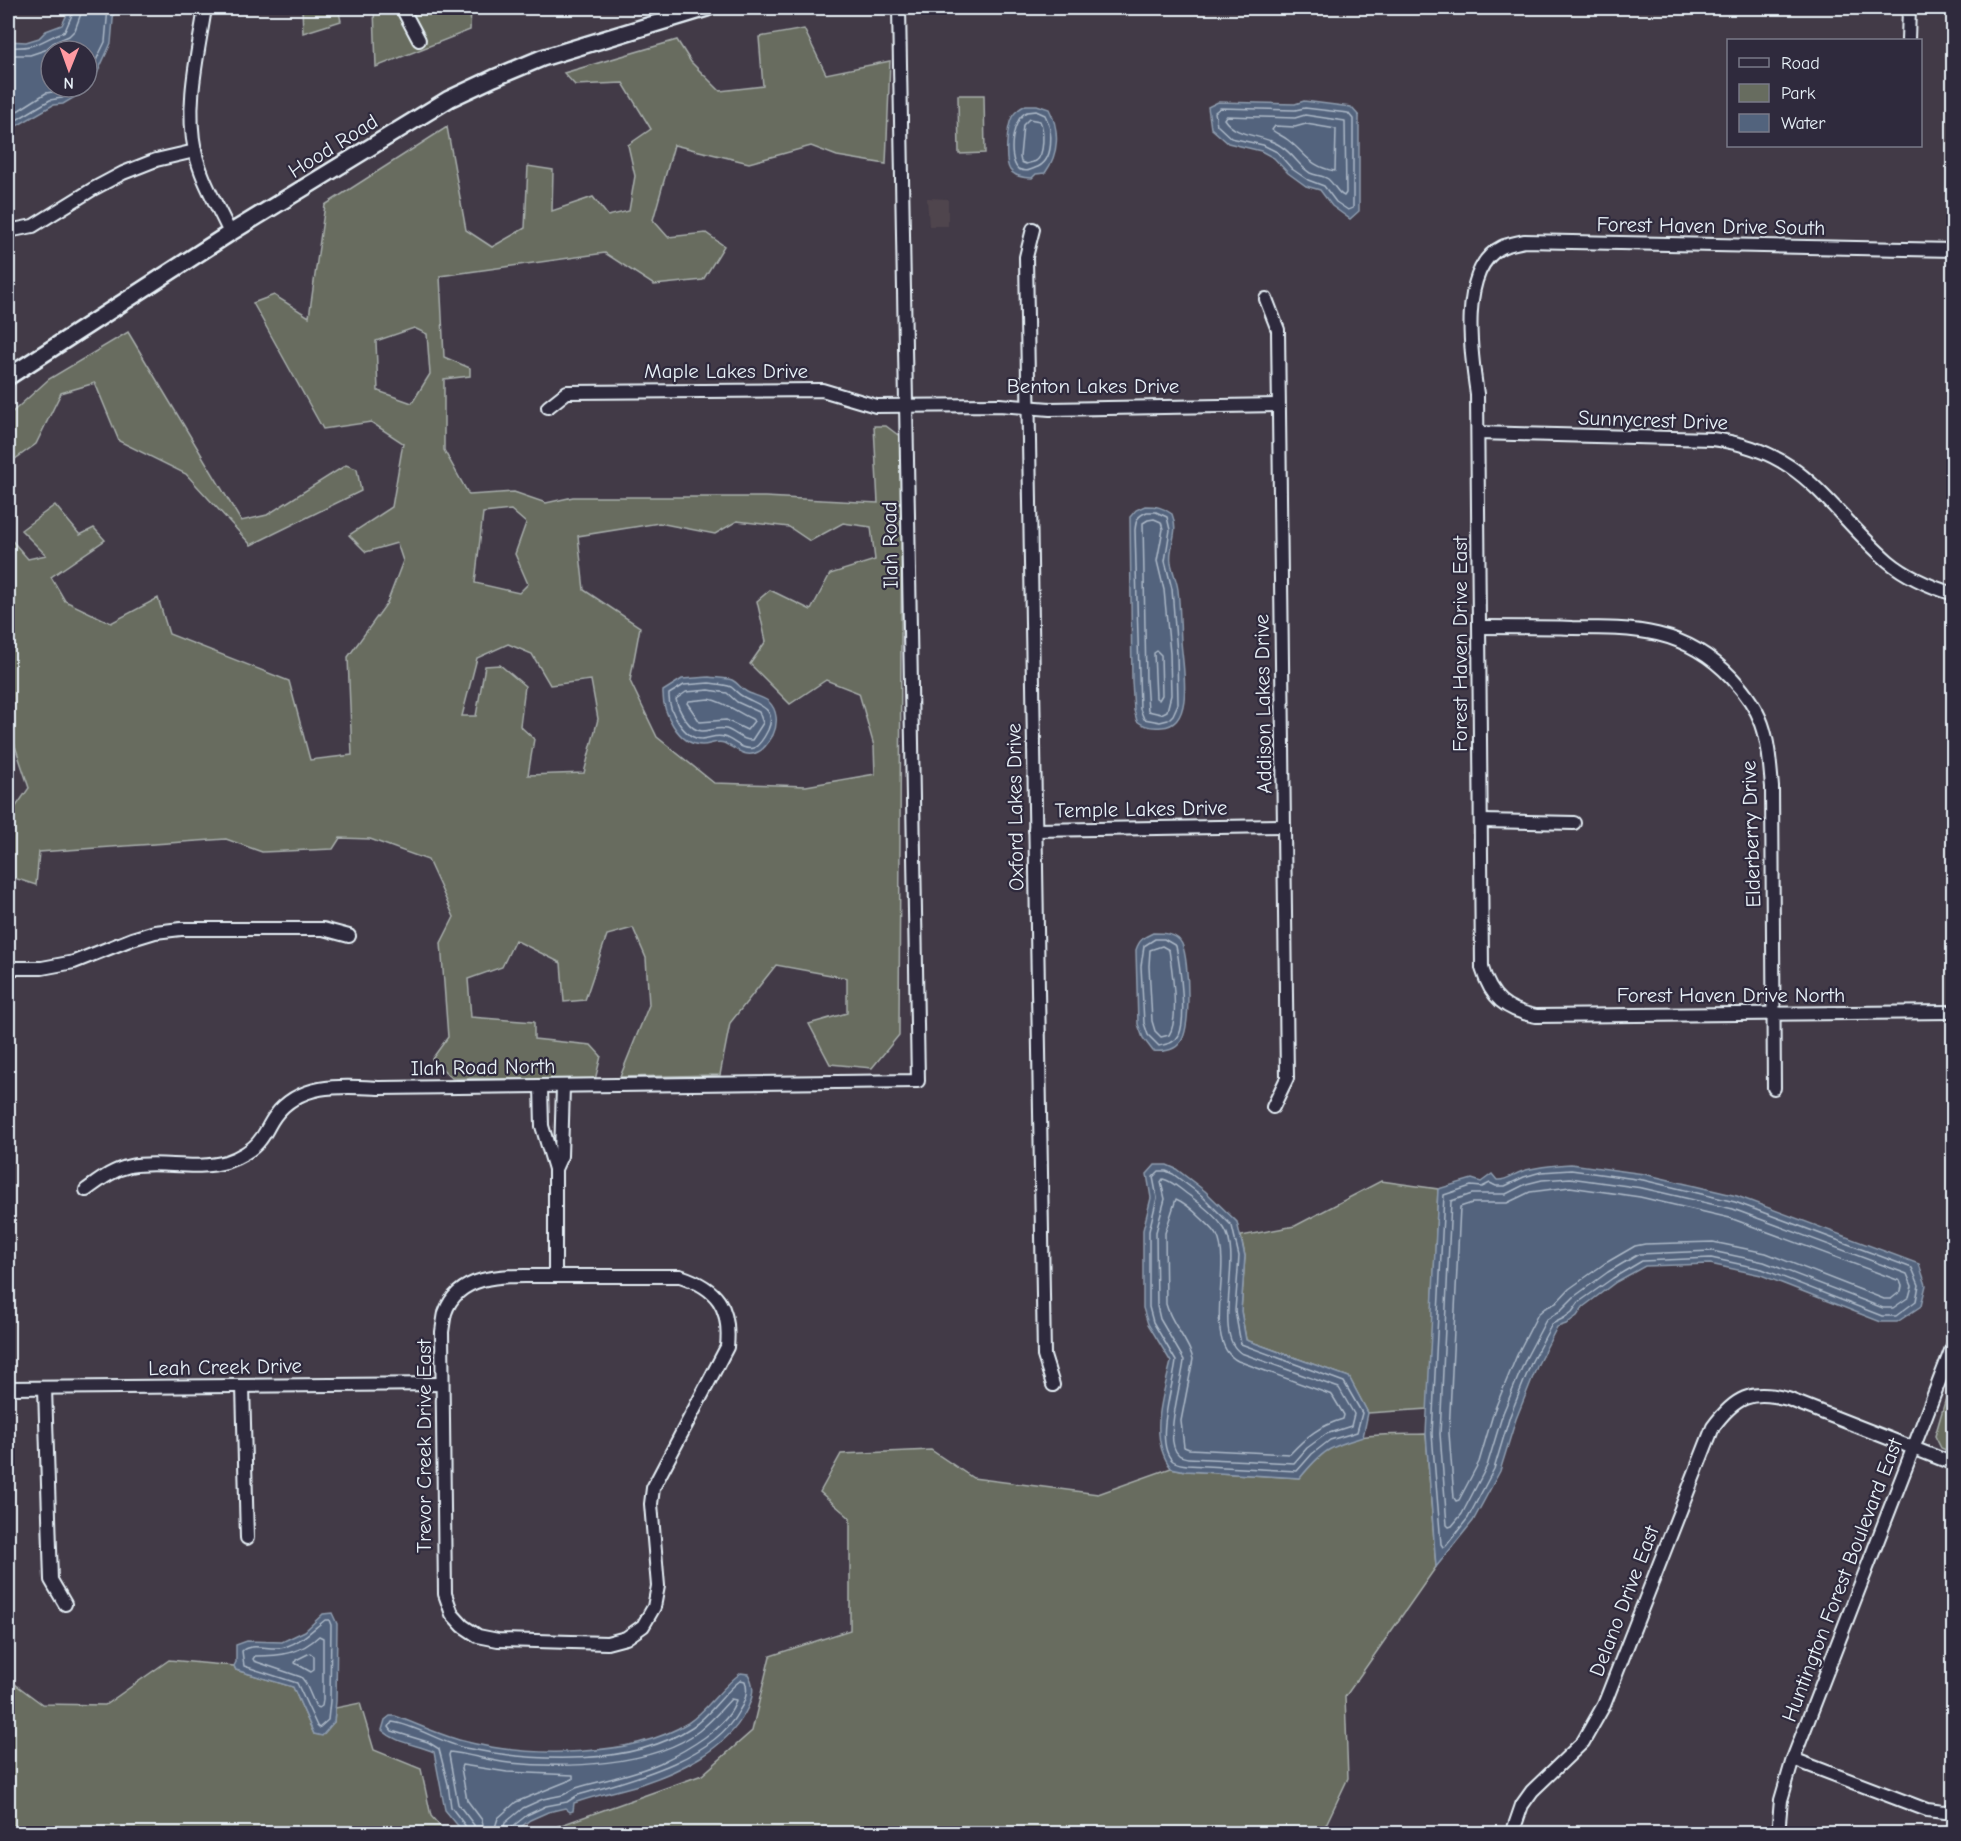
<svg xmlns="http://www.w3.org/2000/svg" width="1961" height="1841" font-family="'Comic Neue',sans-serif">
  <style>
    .built { fill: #50454e }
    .green { fill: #676c5f; stroke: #a8aeac; stroke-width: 1.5; fill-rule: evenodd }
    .water { fill: #52637d; stroke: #8e9cae; stroke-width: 1.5; fill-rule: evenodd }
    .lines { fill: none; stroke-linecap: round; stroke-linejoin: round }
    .shore { stroke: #acb8c7; stroke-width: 1.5 }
    .minor-casing { stroke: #e8f1f8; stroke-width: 16 }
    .tertiary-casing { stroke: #e8f1f8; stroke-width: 20 }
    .minor { stroke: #2f2a3d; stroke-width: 12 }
    .tertiary { stroke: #2f2a3d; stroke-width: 15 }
    .labels { text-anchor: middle; stroke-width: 4.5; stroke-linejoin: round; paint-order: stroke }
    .street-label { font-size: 21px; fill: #e8f1f8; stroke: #2f2a3d }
  </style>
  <rect width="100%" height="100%" fill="#423a47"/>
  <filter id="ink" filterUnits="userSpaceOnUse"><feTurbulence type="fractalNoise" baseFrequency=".0167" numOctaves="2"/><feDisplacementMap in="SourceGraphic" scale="12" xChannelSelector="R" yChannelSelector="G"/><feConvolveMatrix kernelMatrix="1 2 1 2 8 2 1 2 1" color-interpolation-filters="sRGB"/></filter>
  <g filter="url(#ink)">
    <!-- built -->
    <polygon class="built" points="927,198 948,199 948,226 929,226"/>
    <!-- green -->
    <g class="green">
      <polygon points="302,8 338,8 341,21 303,33"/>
      <polygon points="376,8 471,8 470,30 376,67 374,9"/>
      <path d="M804,29l22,45 64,-13 -4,103 -49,-8 -26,-10 -62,17 -75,-18 -21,75 15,17 38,-4 18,13 -21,34 -49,5 -49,-32 -165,23 4,81 26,11v8l-26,3v71l25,45 45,-3 32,11 27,-6h192l113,6 -4,-77h12l16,12 -3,597 -27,33 -42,-4 -21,-40 38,-11v-35l-71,-13 -46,58 -10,52 -100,2 29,-72 -3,-47 -13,-30 -26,7 -22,65 -21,2 -3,-39 -46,-23 -13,27 -34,12 3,38 63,5v17l57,6 10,11 -6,24 -143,-2 -20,-19 16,-22 -7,-94 13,-26 -26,-57 -58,-21 -30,-1 -7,11 -71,3 -36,-13 -187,13 -3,33 -25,-8 -3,-13v-56h7l14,-20 -17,-51h-4v-201l20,23 18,-4 -25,-25 34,-25 25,30 14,-7 11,12 -54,37 14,24 46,22 47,-25 11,36 120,47 21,79 42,-5 -4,-98 39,-54 16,-42 -6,-18 -31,9 -17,-17 43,-28 11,-64 -32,-21 -48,7 -70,-126 21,-8 35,22 16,-112 122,-78 19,103 26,17 33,-19 3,-62 25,4 -1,41 41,-14 15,19 21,-5 6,-35 -7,-31 23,-16 -28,-46 -48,2 -11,-12 113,-33 14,22 29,29 43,-5 -4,-49zM414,328l13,6 3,40 -18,29 -34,-12 -2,-50zM511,510l15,13 -11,31 13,30 -9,9 -44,-10 8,-70zM737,521l52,6 21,14 33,-18 28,4 4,33 -45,14 -19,36 -41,-20 -13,11 9,40 -16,23 40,40 36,-24 33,13 15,53 1,28 -69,12 -92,-3 -57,-46 -27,-56 10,-54 -56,-37 -6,-54 81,-13 56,11zM508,644l24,10 18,31 41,-5 7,39 -14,54 -56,2 6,-36 -14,-13 5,-40 -25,-21 -15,1 -9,50h-14l15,-58z"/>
      <polygon points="958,95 984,95 985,153 959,154"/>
      <polygon points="128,332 241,521 267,515 346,465 357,469 361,491 251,545 186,474 119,441 95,383 61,393 36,444 8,464 8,416 49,379"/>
      <polygon points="1381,1181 1438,1189 1428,1409 1368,1413 1349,1377 1246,1340 1241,1311 1245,1256 1241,1236 1295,1226"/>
      <polygon points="1953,1374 1953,1453 1941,1448 1935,1436"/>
      <path d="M1426,1434l10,133 -91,130 3,81 -26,55 -786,1 166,-59 50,-44 18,-75 80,-26v-112l-30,-26 21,-38 90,-4 42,28 125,16 73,-26 15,3 114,7c9,-12 19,-26 33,-33 27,-13 64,-10 93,-11z"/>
      <polygon points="169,1660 234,1666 236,1670 293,1687 314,1734 334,1722 335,1708 360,1703 374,1750 421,1769 431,1816 446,1833 8,1833 8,1679 42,1704 105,1705"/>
    </g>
    <!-- water -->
    <g class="water">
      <path d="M70,8h44l-3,35 -17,37 -14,14 -17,10 -10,1 -45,26v-90l18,1 13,-4 7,-7 16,-6zM51,51h36v36h-36z"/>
      <polygon points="1304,101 1351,107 1359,116 1359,211 1350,219 1332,206 1320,190 1306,186 1288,173 1274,158 1261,151 1228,143 1211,128 1208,107 1218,102 1295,104"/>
      <path d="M1026,105h11l12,4c11,21 10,45 -4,64l-9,1 -4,4c-8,0 -17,-1 -22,-8 -6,-9 -3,-43 2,-53 3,-6 8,-9 14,-12z"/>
      <path d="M1145,506c11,0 18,1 27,8 8,19 -4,31 -1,49 2,10 6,18 7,27 2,17 2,35 3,51 1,21 15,85 -19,86 -9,1 -18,0 -25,-6l-3,-11 -2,-29 -2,-164 6,-7z"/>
      <path d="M709,677c7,1 17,1 23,3 6,3 9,9 15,12 6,3 15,5 21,9 10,9 10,23 5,34 -3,5 -9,15 -15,17 -12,7 -23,-4 -34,-9 -7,-3 -14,2 -22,2 -24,0 -40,-34 -39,-54l19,-12z"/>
      <path d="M1153,933c10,0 24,0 29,11 7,16 10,88 -3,100 -6,7 -18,8 -26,7l-10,-13 -5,-14 -2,-74c3,-10 8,-13 17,-17z"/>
      <path d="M1571,1164l73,10 93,22 182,68 7,21 -5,21 -24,16h-16l-120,-47 -51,-11 -65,2 -29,16 -33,25 -6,9 -11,8 -9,3 -19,37 -22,55 -16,52 -27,50 -37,46 -10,-133 12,-245 34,-10 9,3 11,-8 5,6c10,1 16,-6 26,-9 16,-5 32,-6 48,-7z"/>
      <path d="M1155,1165h12l9,4 29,22 32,31 8,34 -4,55 5,29 103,37 19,36 -5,24c-34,10 -40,13 -63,41l-114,-7 -15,-3c-23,-31 -8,-72 0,-106l-23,-38 -5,-16v-78l8,-32 -4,-24z"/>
      <polygon points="332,1613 337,1624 336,1701 334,1722 322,1736 314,1734 293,1687 236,1670 234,1666 236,1662 236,1645 247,1641 282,1642 305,1631 323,1614"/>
      <path d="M741,1673l7,1c8,13 5,25 -3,39 -19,36 -67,59 -104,71 -22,7 -45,11 -67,19l-1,8 -3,1 -5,-4 -17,4 -18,8 -17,13h-49l-19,-23 -11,-58c-18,-8 -37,-8 -52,-22l3,-10 5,-4h5c22,8 45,19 68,25 65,17 167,17 225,-18 20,-13 33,-36 53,-50z"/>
    </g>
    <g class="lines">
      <!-- shore -->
      <g class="shore">
        <path d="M8,47c30,2 31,-6 57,-16l10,-23"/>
        <polyline points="8,55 30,55 45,50 53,43 69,36 75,30 83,8"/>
        <polyline points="87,79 105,42 108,8"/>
        <polygon points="1220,108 1295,110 1305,108 1348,113 1353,119 1353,208 1348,210 1336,202 1324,186 1308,180 1292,169 1277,152 1263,145 1231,138 1217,125 1215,112"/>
        <path d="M1027,112l9,-1 9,4c8,15 10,47 -10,53 -7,3 -9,4 -17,1 -11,-12 -6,-51 9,-57z"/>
        <path d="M1305,115l40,6 1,72 -2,3c-7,-3 -9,-11 -16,-17 -5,-4 -12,-3 -18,-6 -11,-7 -17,-19 -28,-26 -18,-14 -45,-8 -58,-28l2,-3 69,2z"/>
        <polyline points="8,117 46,93 59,91 66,87"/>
        <path d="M1029,119l11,2c4,8 5,34 -4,40 -3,1 -7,2 -10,3l-5,-2 -1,-5 3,-32z"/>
        <path d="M1306,124l30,5 -1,42c-25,-4 -29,-17 -47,-31 -5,-4 -11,-6 -16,-10l3,-4 20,1z"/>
        <polyline points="8,125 50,100 62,98 79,87"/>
        <path d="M1147,512h9l11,5 3,13 -5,31 7,28 5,64 1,51 -5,11 -5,5 -8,2 -16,-3 -4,-10 -5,-179c1,-10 2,-14 12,-18z"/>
        <polygon points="1154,519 1161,522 1163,529 1157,561 1164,590 1170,653 1171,695 1167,711 1161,714 1148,711 1146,680 1143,523 1148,520"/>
        <polygon points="1157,651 1161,655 1162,695 1159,700 1156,698 1154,653"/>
        <path d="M709,683c7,1 16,1 22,4 4,3 7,7 11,9 15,9 36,11 26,34 -3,6 -8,15 -14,18 -12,3 -20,-8 -30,-11 -8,-3 -15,2 -22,2 -18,0 -34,-29 -33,-45l15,-9z"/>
        <path d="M709,690l18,3 10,9 22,10 4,11 -11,17c-10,1 -16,-8 -26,-11 -9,-2 -16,2 -24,2 -13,0 -24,-22 -26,-32l10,-7z"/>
        <path d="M709,699c16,3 28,13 43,20l2,2 -7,9 -21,-10 -26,2 -13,-19 2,-2z"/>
        <path d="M1155,939h9l12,7c4,19 11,72 3,89 -4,8 -12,9 -20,11l-11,-11 -4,-12 -3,-57 3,-20z"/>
        <path d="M1162,946l7,4c3,19 11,69 0,85l-8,2 -6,-6 -3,-10 -3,-55 1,-16z"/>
        <polygon points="1571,1170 1643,1180 1735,1202 1912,1268 1919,1285 1916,1301 1896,1316 1882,1316 1762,1269 1711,1258 1642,1261 1613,1278 1579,1302 1572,1312 1564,1318 1552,1324 1532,1361 1510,1416 1494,1469 1468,1518 1446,1546 1443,1547 1441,1544 1432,1434 1444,1195 1471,1186 1482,1187 1490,1183 1496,1186 1505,1186 1524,1177 1541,1172"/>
        <path d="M1159,1171h7l7,3 28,21 31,31 7,30 -4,55 6,33 103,38 18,31 -5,19 -27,8 -18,14 -15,17 -110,-6c-5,-1 -10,-1 -14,-4 -20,-17 1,-78 3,-100l-23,-39 -4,-15v-76l8,-33 -4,-21z"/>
        <polygon points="1570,1178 1642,1188 1733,1209 1907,1274 1912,1286 1909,1297 1893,1308 1883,1308 1764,1262 1712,1251 1639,1254 1608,1272 1575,1296 1560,1311 1546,1320 1526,1358 1503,1413 1487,1466 1462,1514 1452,1526 1449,1527 1447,1525 1440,1434 1451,1201 1472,1194 1506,1194 1526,1184 1542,1180"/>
        <path d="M1163,1179c10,2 19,12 27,17 11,8 26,21 34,32 20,29 -13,107 17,125l98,35 15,26 -3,12 -25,8 -19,14 -13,15 -106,-5c-2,0 -8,-2 -9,-3 -17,-13 4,-76 5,-95l-24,-41 -3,-13 -1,-74 9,-33 -4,-17z"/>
        <polygon points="1570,1187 1640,1197 1730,1218 1900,1281 1902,1286 1901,1291 1891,1299 1884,1299 1766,1253 1713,1242 1645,1244 1635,1246 1604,1264 1569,1289 1556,1303 1545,1308 1538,1314 1517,1355 1494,1411 1479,1462 1459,1500 1456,1501 1454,1498 1449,1433 1460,1207 1472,1203 1507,1203 1530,1192"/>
        <path d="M1176,1199c10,4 18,12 25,19 5,5 13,11 16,17 16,32 -16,107 21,126l94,34 12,20 -1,4c-24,7 -36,17 -53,35l-101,-5 -5,-2 -3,-26 12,-62c-5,-20 -22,-35 -27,-55l-1,-71z"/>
        <path d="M325,1620h4l2,5 -1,76 -2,19 -9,8 -2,-2 -20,-43 -53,-17 -2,-15c9,-9 30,0 43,-4 16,-5 27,-17 40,-27z"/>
        <path d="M319,1636l4,2v62l-1,6 -3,2 -3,-1 -11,-25 -4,-5 -47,-16 -1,-2 2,-3c25,0 45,-2 64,-20z"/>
        <polygon points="310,1653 314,1656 314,1670 311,1672 295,1663 296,1660"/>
        <path d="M468,1834l-1,-6 -16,-21 -3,-23 -9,-35 -11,-7 -36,-11 -3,-4 3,-5c21,2 50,21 73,26 68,14 166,19 227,-21 19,-12 31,-34 49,-47l4,1c4,11 0,21 -6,30 -26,49 -112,70 -161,84l-11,7 -21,4 -19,9 -15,12 -2,7"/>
        <path d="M476,1834l-2,-9 -16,-21 -9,-49 1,-3c19,2 39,9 59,11 55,5 144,4 190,-32 12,-9 22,-21 32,-32l5,1c-6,27 -53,52 -76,63 -27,12 -57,17 -84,25l-13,7 -20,4 -20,9 -18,15 -3,11"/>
        <polyline points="485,1834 482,1820 467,1800 461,1768 462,1765 507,1772 573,1775 573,1779 516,1802 498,1818 493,1834"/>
      </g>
      <defs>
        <g id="minor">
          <path d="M205,8c-7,46 -20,96 -10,143 6,29 23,55 35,82"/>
          <polyline points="402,8 419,40"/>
          <polyline points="1908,40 1909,8"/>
          <polyline points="1033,229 1026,257 1044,1356 1053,1385"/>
          <polyline points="8,231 33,226 93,189 123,173 156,160 195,151"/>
          <path d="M1954,250l-430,-9c-7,2 -16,3 -22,6 -44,21 -31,108 -25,147l5,574c9,30 23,42 54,48l418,-4"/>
          <polyline points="1266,299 1278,330 1287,1078 1273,1107"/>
          <polyline points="548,407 567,392 822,390 876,406 999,405 1050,409 1278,405"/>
          <path d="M1478,433l234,6c93,11 114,68 176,122 19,16 43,26 66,33"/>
          <path d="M1480,627c30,0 61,0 92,1 63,0 113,0 160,50 12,13 24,29 30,46 7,20 8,42 10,63l2,301"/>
          <polyline points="1481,821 1574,823"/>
          <polyline points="1035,830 1284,826"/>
          <polyline points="8,968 42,968 74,962 132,939 155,932 181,929 323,929 349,936"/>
          <polyline points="541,1086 542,1126 555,1169 555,1276"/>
          <polyline points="555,1169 561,1156 563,1086"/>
          <path d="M86,1190c14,-10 26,-20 44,-24 29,-6 65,5 96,-4 12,-4 27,-12 34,-22 6,-7 9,-16 15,-24 25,-34 67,-30 105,-28l538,-7 -19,-1073"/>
          <path d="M555,1276h125c37,12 51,31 47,71l-74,141 -2,16 7,82 -4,21 -11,19 -17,12 -19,5 -109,-3 -20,-4 -15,-10 -11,-12 -7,-20 -3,-262c1,-7 2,-14 3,-19 15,-45 73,-36 110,-37z"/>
          <polyline points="243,1386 247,1538"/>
          <polyline points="8,1388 442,1384"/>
          <polyline points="45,1388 51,1580 65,1604"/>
          <polyline points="1793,1759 1927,1810 1944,1812 1954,1810"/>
          <path d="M1512,1834l10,-29 10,-14 51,-49 21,-37 109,-278c22,-30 38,-38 75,-28l166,65"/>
          <polyline points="1778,1834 1781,1800 1793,1759 1954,1343"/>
        </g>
        <polyline id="tertiary" points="8,377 230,233 449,99 494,78 542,58 707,8"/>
      </defs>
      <!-- minor casing -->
      <use href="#minor" class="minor-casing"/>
      <!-- tertiary casing -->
      <use href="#tertiary" class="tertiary-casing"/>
      <!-- minor -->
      <use href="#minor" class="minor"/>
      <!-- tertiary -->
      <use href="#tertiary" class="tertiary"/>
    </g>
  </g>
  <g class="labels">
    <!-- street labels -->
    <g class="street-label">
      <text transform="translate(333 146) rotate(-32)" y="7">Hood Road</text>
      <text transform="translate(1711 226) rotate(1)" y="7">Forest Haven Drive South</text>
      <text x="726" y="378">Maple Lakes Drive</text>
      <text x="1093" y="393">Benton Lakes Drive</text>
      <text transform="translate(1653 420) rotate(2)" y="7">Sunnycrest Drive</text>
      <text transform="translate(890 545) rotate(-91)" y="7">Ilah Road</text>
      <text transform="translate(1460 644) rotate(-90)" y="7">Forest Haven Drive East</text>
      <text transform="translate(1263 704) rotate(-91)" y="7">Addison Lakes Drive</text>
      <text transform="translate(1015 807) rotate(-91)" y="7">Oxford Lakes Drive</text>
      <text transform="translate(1141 809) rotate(-1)" y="7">Temple Lakes Drive</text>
      <text transform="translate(1751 834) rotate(-92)" y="7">Elderberry Drive</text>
      <text x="1731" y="1002">Forest Haven Drive North</text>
      <text transform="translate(483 1067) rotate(-1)" y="7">Ilah Road North</text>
      <text transform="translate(225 1367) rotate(-1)" y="7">Leah Creek Drive</text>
      <text transform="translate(424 1446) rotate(-90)" y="7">Trevor Creek Drive East</text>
      <text transform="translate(1842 1580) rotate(-69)" y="7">Huntington Forest Boulevard East</text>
      <text transform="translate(1624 1601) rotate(-69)" y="7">Delano Drive East</text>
    </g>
  </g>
  <!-- margin -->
  <rect width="1961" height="1841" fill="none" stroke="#2f2a3d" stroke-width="30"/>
  <rect x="15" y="15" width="1931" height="1811" fill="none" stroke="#e8f1f8" stroke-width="2" filter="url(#ink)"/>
  <!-- legend -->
  <rect x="1727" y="39" width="195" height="108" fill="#2f2a3d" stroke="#797a88" stroke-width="1.5"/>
  <rect x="1739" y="58" width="30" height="9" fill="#2f2a3d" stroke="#797a88" stroke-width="1.5"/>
  <text x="1781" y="69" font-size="18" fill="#e8f1f8">Road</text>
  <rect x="1739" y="84" width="30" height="18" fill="#676c5f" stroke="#797a88" stroke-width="1.5"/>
  <text x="1781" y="99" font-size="18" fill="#e8f1f8">Park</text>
  <rect x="1739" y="114" width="30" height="18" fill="#52637d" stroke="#797a88" stroke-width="1.5"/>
  <text x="1781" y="129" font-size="18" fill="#e8f1f8">Water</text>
  <!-- north arrow -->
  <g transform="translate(69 69) rotate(181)"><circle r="28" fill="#2f2a3d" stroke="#797a88" stroke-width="1.5"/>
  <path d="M0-4.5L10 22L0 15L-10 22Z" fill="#ff9aa2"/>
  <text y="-9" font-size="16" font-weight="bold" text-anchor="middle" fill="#e8f1f8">N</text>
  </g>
</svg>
